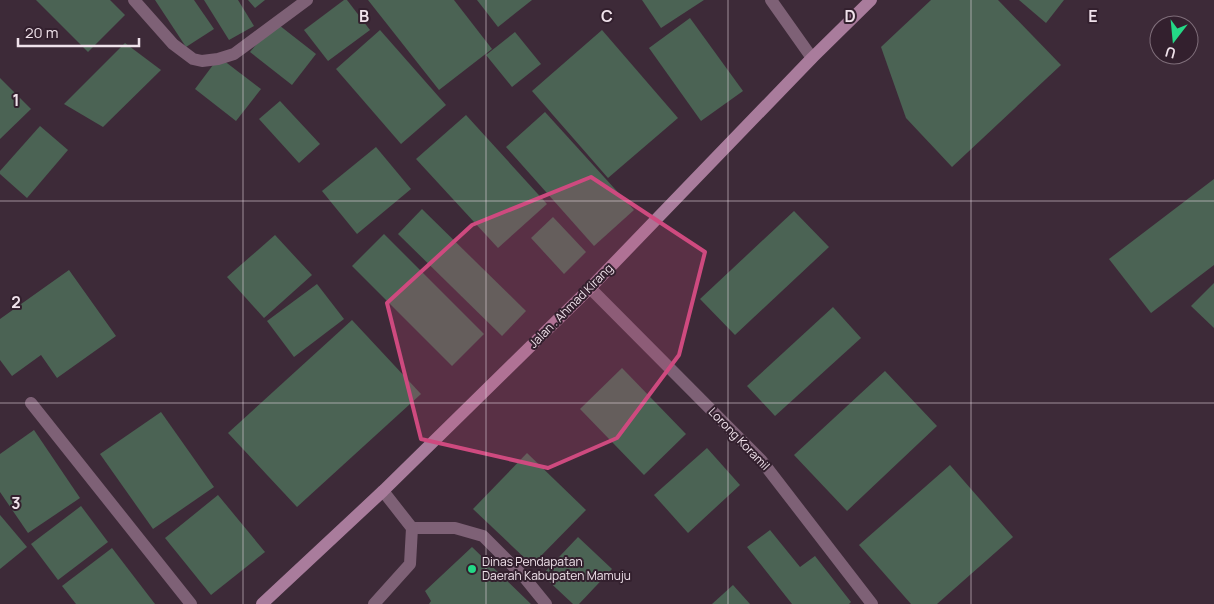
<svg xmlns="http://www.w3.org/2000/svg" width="1214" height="604" font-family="Manrope,sans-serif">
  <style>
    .building { fill: #4b6354 }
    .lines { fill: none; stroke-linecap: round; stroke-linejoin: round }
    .lane { stroke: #7e6176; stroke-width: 12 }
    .street { stroke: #7e6176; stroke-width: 12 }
    .secondary { stroke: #a97c9c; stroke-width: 12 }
    .marked { fill: #ce4a7f; fill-opacity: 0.2; stroke: #ce4a7f; stroke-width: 4; stroke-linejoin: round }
    .grid { fill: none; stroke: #f0e2eb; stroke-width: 1; stroke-opacity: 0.55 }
    .poi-dot { fill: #24d886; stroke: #33202e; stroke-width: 2 }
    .labels { text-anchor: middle; stroke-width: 4; stroke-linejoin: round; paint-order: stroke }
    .street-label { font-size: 12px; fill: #f0e2eb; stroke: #33202e }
    .poi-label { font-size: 12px; fill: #f0e2eb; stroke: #33202e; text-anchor: start }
    .grid-label { font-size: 16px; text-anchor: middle; font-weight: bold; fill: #f0e2eb; stroke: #33202e; stroke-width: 4; stroke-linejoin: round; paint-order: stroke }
  </style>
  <rect width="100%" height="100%" fill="#3d2a38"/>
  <!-- building -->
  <g class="building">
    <polygon points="36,0 110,0 125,15 88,52"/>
    <polygon points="155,0 194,0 214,29 186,47"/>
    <polygon points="204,0 238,0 254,26 229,40"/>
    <polygon points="248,0 265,0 255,8"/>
    <polygon points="344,0 347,0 370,30 328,61 304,30"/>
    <polygon points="368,0 454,0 492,49 439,90"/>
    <polygon points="477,0 532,0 498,27"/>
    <polygon points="642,0 704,0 661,28"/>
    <polygon points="931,0 998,0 1061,65 952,167 906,118 881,47"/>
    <polygon points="1019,0 1064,0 1046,23"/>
    <polygon points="690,18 743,91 701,121 649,48"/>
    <polygon points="275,22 316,54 292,85 250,52"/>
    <polygon points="380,30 446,105 401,144 336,69"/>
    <polygon points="602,30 678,118 608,178 532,91"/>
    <polygon points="515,32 541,64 512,87 486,55"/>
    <polygon points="125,43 161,70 103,127 64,104"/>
    <polygon points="219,57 261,89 236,121 195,89"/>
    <polygon points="0,78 31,109 0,139"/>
    <polygon points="280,101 320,144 299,163 259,119"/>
    <polygon points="545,112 634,210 594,246 506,147"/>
    <polygon points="466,115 547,204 498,248 416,159"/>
    <polygon points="40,126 68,150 27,198 0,174 0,171"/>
    <polygon points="376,147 411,189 357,234 322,191"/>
    <polygon points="1214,179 1214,265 1151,313 1109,259"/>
    <polygon points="422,209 526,311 502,336 398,234"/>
    <polygon points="794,211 829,247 735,335 700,299"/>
    <polygon points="553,217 586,252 564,274 531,238"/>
    <polygon points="384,234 484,334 452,366 352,266"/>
    <polygon points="275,235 312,275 264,318 227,277"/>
    <polygon points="69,270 116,336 57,378 41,355 12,376 0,360 0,319"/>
    <polygon points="1214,283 1214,328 1191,306"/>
    <polygon points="317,284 344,319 294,357 267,321"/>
    <polygon points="833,307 861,338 775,416 747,386"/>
    <polygon points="352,320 421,394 297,507 228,433"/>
    <polygon points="622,368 686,434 644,475 580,409"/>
    <polygon points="885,371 937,426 847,511 794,455"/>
    <polygon points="161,412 214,487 153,529 100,454"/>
    <polygon points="34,430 80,498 28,533 0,492 0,454"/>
    <polygon points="707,448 740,485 688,533 654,495"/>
    <polygon points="527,453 586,510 532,565 473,509"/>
    <polygon points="950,465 1013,537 937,604 911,604 859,545"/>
    <polygon points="218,495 265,552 211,595 165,538"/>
    <polygon points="81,506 108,542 58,580 31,544"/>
    <polygon points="0,515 27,547 0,569"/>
    <polygon points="770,530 800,567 815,556 851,602 849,604 792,604 747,547"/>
    <polygon points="578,537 612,569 579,604 573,604 542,575"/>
    <polygon points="472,547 531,604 429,604 431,601 425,591"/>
    <polygon points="112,548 155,604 76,604 62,586"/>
    <polygon points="733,585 750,604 712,604"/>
  </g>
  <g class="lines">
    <!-- lane -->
    <g class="lane">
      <polyline points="412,528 455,528 483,536 524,577 546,604"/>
      <polyline points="374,604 410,564 412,528 383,491"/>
    </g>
    <!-- street -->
    <g class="street">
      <polyline points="134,0 173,44 193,59 202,61 218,59 234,54 307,0"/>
      <polyline points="771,0 812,58"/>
      <polyline points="590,288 761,460 872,604"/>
      <polyline points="31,403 191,604"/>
    </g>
    <!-- secondary -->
    <polyline class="secondary" points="262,604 383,491 590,288 812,58 871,0"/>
  </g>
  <!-- marked area -->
  <path class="marked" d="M591,177l114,75 -26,103 -62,83 -69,30 -127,-29 -34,-136 85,-78z"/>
  <!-- grid -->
  <path class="grid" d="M243,0v604M486,0v604M728,0v604M971,0v604M0,201h1214M0,403h1214"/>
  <!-- markers -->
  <circle class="poi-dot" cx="472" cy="569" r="5"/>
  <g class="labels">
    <!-- street labels -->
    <g class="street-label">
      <text transform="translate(571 306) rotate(-45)" y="4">Jalan . Ahmad Kirang</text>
      <text transform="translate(739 439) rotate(46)" y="4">Lorong Koramil</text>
    </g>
    <!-- poi labels -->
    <g class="poi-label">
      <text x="482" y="566">Dinas Pendapatan<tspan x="482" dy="14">Daerah Kabupaten Mamuju</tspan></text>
    </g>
  </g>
  <g class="grid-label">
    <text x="364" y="22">B</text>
    <text x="607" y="22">C</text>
    <text x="850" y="22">D</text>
    <text x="1093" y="22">E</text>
    <text x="16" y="106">1</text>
    <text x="16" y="308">2</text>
    <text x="16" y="509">3</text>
  </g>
  <!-- north arrow -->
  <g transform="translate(1174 40) rotate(196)"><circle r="24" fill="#33202e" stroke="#7f6e7a"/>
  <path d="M0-4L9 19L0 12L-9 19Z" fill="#24d886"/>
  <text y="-8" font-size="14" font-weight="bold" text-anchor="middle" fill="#f0e2eb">U</text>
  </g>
  <!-- scale -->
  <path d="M18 38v8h121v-8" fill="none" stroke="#f0e2eb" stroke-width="2.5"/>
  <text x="25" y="38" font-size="15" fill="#f0e2eb" stroke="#33202e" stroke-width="4" paint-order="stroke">20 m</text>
</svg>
